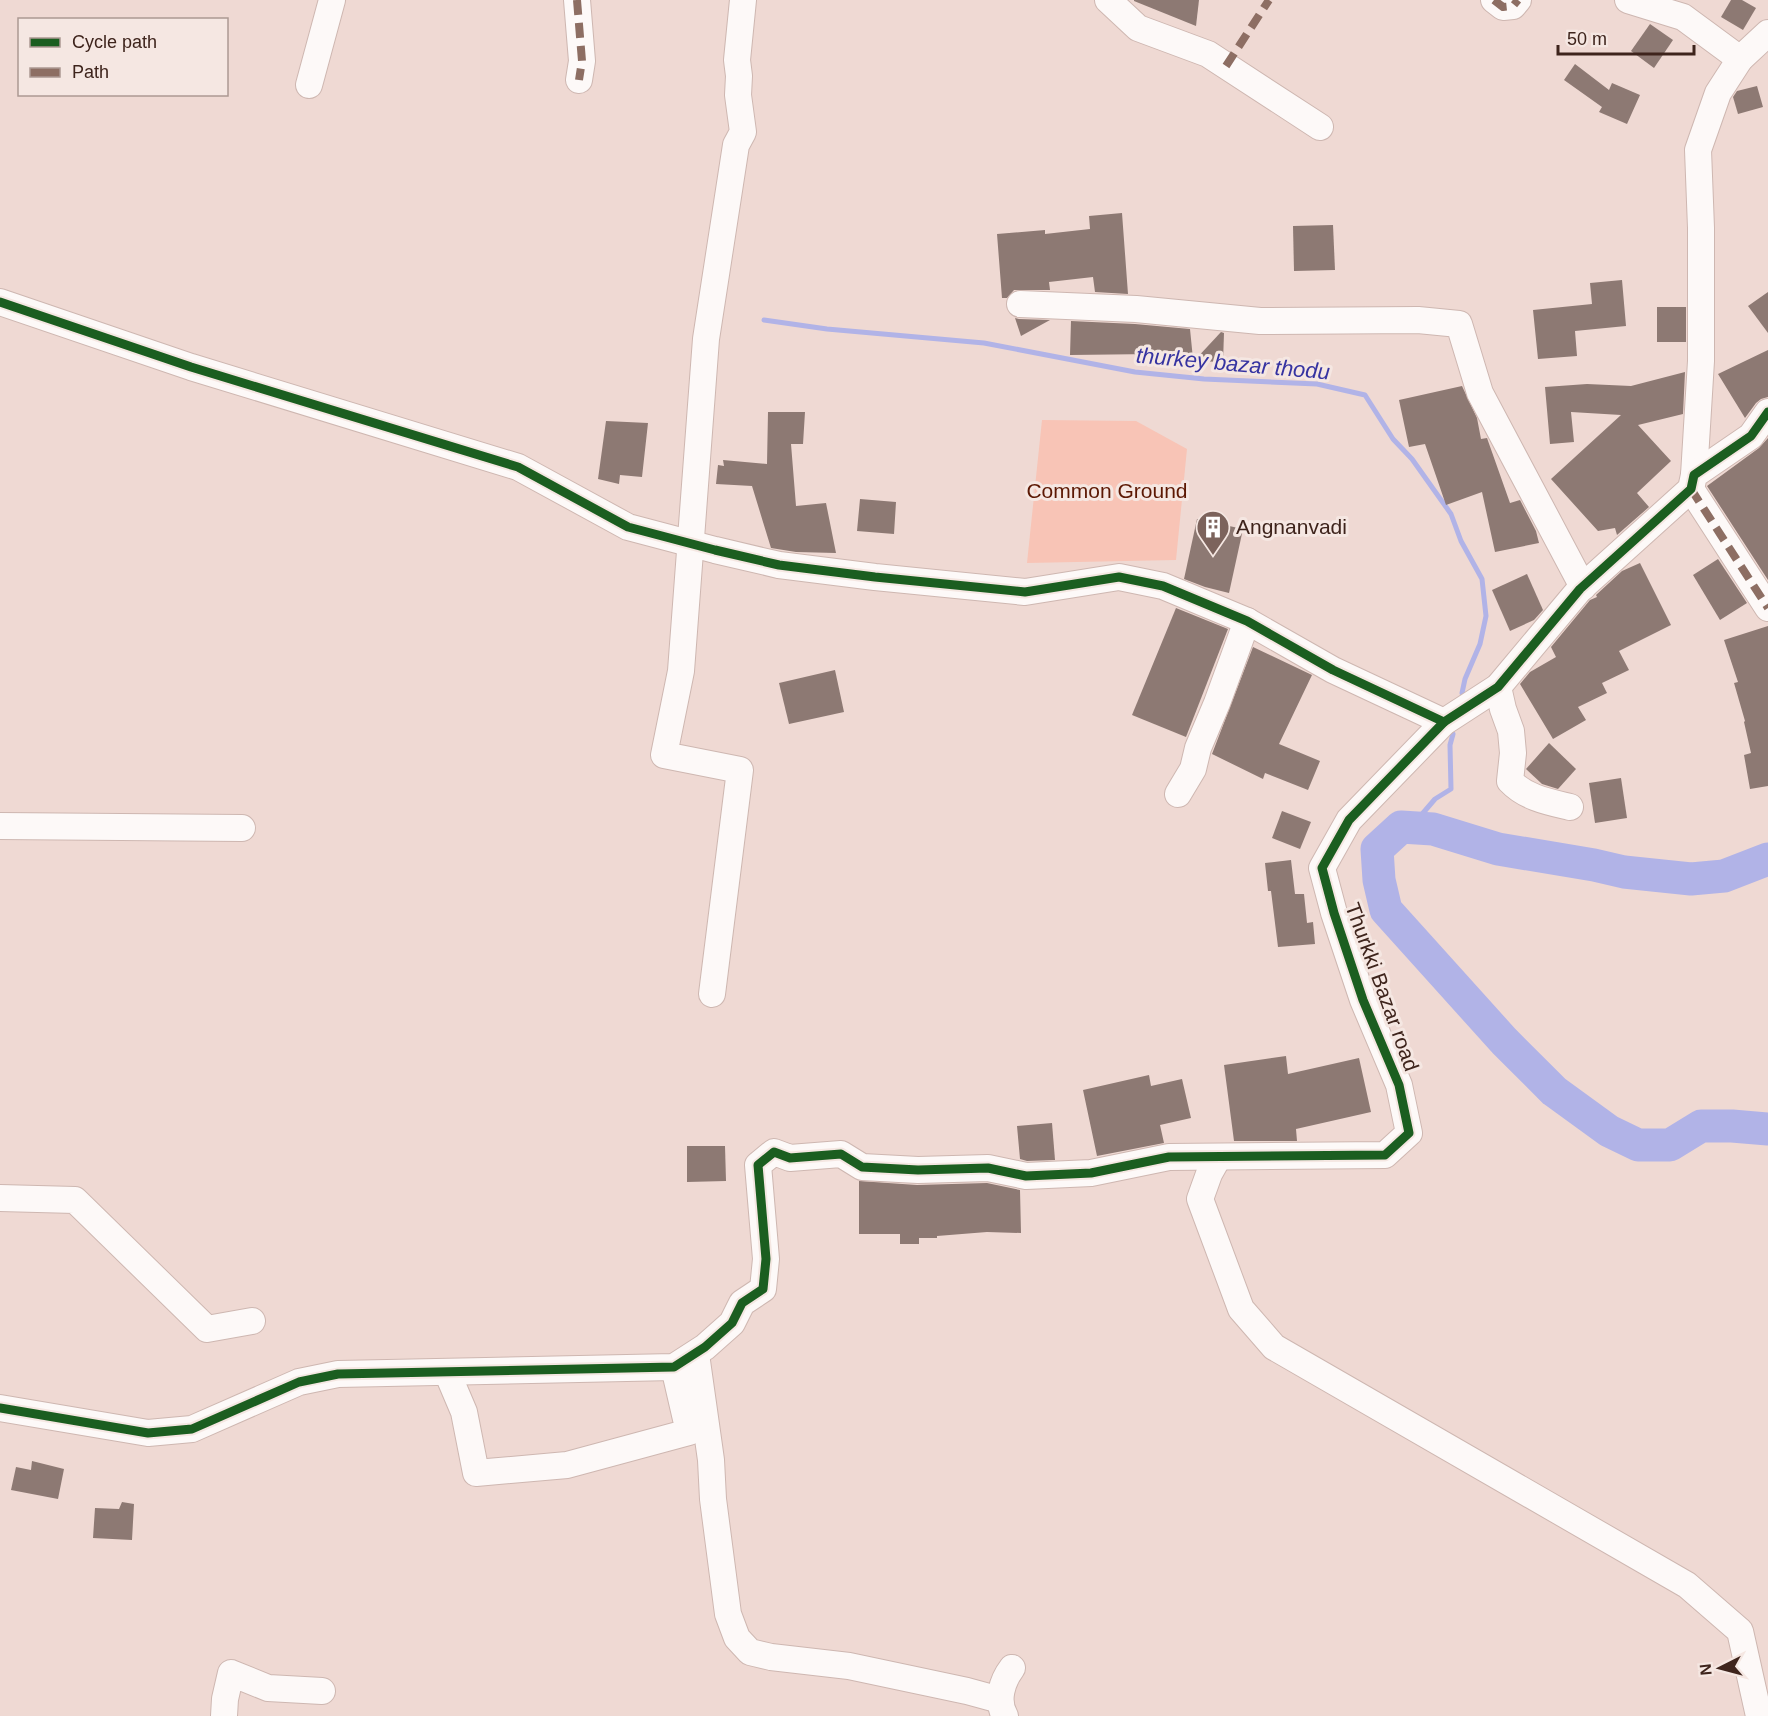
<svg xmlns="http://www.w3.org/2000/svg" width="1768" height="1716" font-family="Arial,sans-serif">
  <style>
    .green { fill: #f8c4b6 }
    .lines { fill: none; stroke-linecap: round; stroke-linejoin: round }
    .stream { stroke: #b1b3e7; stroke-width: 5 }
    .river { stroke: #b1b3e7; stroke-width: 33 }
    .building { fill: #8d7973 }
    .minor-casing { stroke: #ceb7b1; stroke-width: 28 }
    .minor { stroke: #fdf9f8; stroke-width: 26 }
    .quiet { stroke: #8d6e63; stroke-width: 8; stroke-dasharray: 15 8; stroke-linecap: butt }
    .cycleway-casing { stroke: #f5e7e2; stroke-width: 13 }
    .cycleway { stroke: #1b5e20; stroke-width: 9 }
    .labels { text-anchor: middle; stroke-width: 6; stroke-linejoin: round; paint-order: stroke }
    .park-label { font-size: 21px; fill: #5c1803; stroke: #f5e7e2 }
    .poi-label { font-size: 21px; fill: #3e241c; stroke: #f5e7e2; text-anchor: start }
    .street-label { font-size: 21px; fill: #3e241c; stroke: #f5e7e2 }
    .water-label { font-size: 22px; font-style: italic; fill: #3633a1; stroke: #f5e7e2 }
  </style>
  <rect width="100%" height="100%" fill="#efd9d3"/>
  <!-- green -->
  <polygon class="green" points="1042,420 1136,421 1187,449 1176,560 1027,563"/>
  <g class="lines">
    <!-- stream -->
    <g class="stream">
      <polyline points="764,320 827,329 984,343 1135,372 1204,379 1317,384 1365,395 1393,439 1412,459 1451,514 1461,541 1482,579 1486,616 1480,644 1465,679 1462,693"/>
      <polyline points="1411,827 1435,799 1451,789 1450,745 1453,734"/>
    </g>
    <!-- river -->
    <polyline class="river" points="1768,859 1724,876 1691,879 1624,872 1594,865 1498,849 1433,829 1401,827 1377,849 1379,880 1386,910 1504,1041 1554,1091 1609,1131 1638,1145 1670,1145 1701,1126 1732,1126 1768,1129"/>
  </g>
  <!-- building -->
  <g class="building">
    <polygon points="1134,0 1199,0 1196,26 1134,1"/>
    <polygon points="1731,0 1742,0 1756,8 1743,30 1721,17"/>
    <polygon points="1650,24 1673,40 1654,68 1631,51"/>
    <polygon points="1575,64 1609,90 1612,83 1640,95 1627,124 1599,112 1602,107 1564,80"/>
    <polygon points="1757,86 1763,107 1738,114 1733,97 1737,91"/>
    <polygon points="1122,213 1128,294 1095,292 1093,277 1049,282 1050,290 1014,290 1007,298 1002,298 997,234 1045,230 1045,234 1090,229 1089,216"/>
    <polygon points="1333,225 1335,270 1294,271 1293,226"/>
    <polygon points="1622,280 1626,326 1575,331 1577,356 1538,359 1533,310 1592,304 1590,283"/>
    <polygon points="1768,292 1768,333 1748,306"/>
    <rect x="1657" y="307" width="29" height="35"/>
    <polygon points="1015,318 1019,319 1050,320 1021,336"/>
    <polygon points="1071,321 1135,324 1190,329 1193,359 1152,359 1152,354 1070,355"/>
    <polygon points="1221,332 1224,333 1223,362 1194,361"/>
    <polygon points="1768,350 1768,397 1761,399 1756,403 1745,418 1718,374"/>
    <polygon points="1685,372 1683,414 1638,425 1671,461 1637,493 1649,507 1617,535 1615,528 1598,531 1551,479 1621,415 1571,412 1574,442 1550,444 1545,387 1587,384 1631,386"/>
    <polygon points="1462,386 1477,418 1481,439 1487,438 1510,503 1520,500 1536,531 1539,543 1495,552 1482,492 1446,505 1425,444 1409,447 1399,400"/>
    <polygon points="768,412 805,412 803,444 791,444 796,506 826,503 836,553 796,552 771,548 752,486 716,484 718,465 724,466 723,460 767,464"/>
    <polygon points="606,421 648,423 642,477 620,475 619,484 598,479"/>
    <polygon points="1768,438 1768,580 1707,486 1759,448"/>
    <polygon points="860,499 896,502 894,534 857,531"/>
    <polygon points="1197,519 1243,529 1229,593 1205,587 1184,579"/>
    <polygon points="1718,559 1747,603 1720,620 1693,575"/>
    <polygon points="1640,563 1671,625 1619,651 1629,670 1602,683 1607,693 1578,707 1586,720 1553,739 1520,684 1530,672 1556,657 1551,647 1590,600 1597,597 1596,595 1622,571"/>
    <polygon points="1527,574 1543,610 1534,620 1510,631 1492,590"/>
    <polygon points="1176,608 1228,629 1186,737 1132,715"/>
    <polygon points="1768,626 1768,786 1750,789 1744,755 1751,753 1744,722 1745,721 1734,683 1738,682 1724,640"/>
    <polygon points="1253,647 1312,675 1279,744 1320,761 1308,790 1265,773 1263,779 1212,754"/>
    <polygon points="835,670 844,712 789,724 779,683"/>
    <polygon points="1549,743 1576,769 1558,789 1542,784 1526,769"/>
    <polygon points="1621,778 1627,818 1595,823 1589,783"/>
    <polygon points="1282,811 1311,822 1300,849 1272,838"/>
    <polygon points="1291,860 1295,894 1304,894 1307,923 1313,922 1315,944 1278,947 1271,891 1268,891 1265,863"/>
    <polygon points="1286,1056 1288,1074 1359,1058 1371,1112 1296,1129 1297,1141 1234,1141 1224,1065"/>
    <polygon points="1149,1075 1151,1086 1182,1079 1191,1118 1160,1125 1164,1143 1097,1156 1083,1090"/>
    <polygon points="1052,1123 1055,1160 1027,1161 1020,1159 1017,1126"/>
    <polygon points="687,1146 725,1146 726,1181 687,1182"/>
    <polygon points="859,1181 917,1185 987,1183 1020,1190 1021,1233 987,1232 937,1236 937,1238 919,1238 919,1244 900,1244 900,1234 859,1234"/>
    <polygon points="32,1461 64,1469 58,1499 11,1490 16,1467 31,1470"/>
    <polygon points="122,1502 134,1504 132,1540 93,1538 95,1508 119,1509"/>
  </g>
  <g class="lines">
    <defs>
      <g id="minor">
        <polyline points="577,0 582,61 579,80"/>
        <polyline points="1108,0 1138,28 1208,54 1320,127"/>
        <polyline points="1494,0 1503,7 1513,6 1518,0"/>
        <polyline points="1628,0 1683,17 1740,59"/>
        <polyline points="309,85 332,0"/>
        <polyline points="0,302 191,367 518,467 628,527 715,550 779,565 875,577 1025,592 1119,577 1163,586 1247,621 1333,670 1444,722"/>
        <polyline points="1020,304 1136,309 1260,321 1418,320 1459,324 1480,393 1583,587"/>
        <polyline points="1694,475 1701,361 1701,228 1698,150 1718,93 1740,59 1768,33"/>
        <polyline points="1691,489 1768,608"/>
        <path d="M1498,687l5,22 8,22 2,22 -3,28c16,17 39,21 60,26"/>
        <polyline points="1178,794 1193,769 1198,748 1217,703 1247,621"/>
        <polyline points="0,826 242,828"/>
        <polyline points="712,994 740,770 664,755 681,671 706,339 736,145 743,132 738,95 739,76 737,60 743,0"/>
        <polyline points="1218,1158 1209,1174 1200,1199 1241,1309 1274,1347 1687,1585 1740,1631 1759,1716"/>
        <polyline points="0,1198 75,1200 207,1329 252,1321"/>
        <polyline points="696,1354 711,1460 713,1499 728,1614 737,1638 750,1652 771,1657 849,1666 967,1691 1000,1700"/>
        <polyline points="447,1372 464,1412 476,1473 567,1465 689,1432 674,1367"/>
        <polyline points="0,1408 148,1433 192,1429 299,1382 338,1374 674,1367 705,1347 732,1323 742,1303 763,1289 766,1259 758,1165 774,1152 790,1158 841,1154 862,1167 918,1170 988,1168 1026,1176 1091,1173 1169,1157 1385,1155 1409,1133 1399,1085 1363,1000 1334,913 1322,868 1349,820 1444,722 1498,687 1580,589 1691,489 1694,475 1751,436 1768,412"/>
        <polyline points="224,1716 225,1699 231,1673 268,1688 322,1691"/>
        <path d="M1005,1716c-9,-15 -3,-35 7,-48"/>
      </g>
    </defs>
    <!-- minor casing -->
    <use href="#minor" class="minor-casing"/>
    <!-- minor -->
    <use href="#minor" class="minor"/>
    <!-- quiet -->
    <g class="quiet">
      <polyline points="577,0 582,61 579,80"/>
      <polyline points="1494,0 1503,7 1513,6 1518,0"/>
      <polyline points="1226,66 1269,0"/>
      <polyline points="1691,489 1768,608"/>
    </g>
    <defs>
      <g id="cycleway">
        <polyline points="0,302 191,367 518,467 628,527 715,550 779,565 875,577 1025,592 1119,577 1163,586 1247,621 1333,670 1444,722"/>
        <polyline points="0,1408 148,1433 192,1429 299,1382 338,1374 674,1367 705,1347 732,1323 742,1303 763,1289 766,1259 758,1165 774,1152 790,1158 841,1154 862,1167 918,1170 988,1168 1026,1176 1091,1173 1169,1157 1385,1155 1409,1133 1399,1085 1363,1000 1334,913 1322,868 1349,820 1444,722 1498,687 1580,589 1691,489 1694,475 1751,436 1768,412"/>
      </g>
    </defs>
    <!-- cycleway casing -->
    <use href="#cycleway" class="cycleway-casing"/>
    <!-- cycleway -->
    <use href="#cycleway" class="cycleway"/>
  </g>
  <!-- icons -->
  <defs>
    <symbol id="building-pin" viewBox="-11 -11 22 30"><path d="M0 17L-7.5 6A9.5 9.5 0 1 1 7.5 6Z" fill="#7c635c" stroke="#f5e7e2"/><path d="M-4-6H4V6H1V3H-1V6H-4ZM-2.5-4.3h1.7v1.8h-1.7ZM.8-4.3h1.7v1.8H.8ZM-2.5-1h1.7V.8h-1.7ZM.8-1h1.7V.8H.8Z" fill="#fff"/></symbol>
  </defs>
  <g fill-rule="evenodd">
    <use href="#building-pin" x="1194" y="508" width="38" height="52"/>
  </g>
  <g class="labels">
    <!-- park labels -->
    <g class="park-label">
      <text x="1107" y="498">Common Ground</text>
    </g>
    <!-- poi labels -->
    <g class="poi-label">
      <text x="1236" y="534">Angnanvadi</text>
    </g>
    <!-- street labels -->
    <g class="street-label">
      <text transform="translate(1382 987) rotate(70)" y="7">Thurkki Bazar road</text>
    </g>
    <!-- water labels -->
    <g class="water-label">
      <text transform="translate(1233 363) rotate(5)" y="8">thurkey bazar thodu</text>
    </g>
  </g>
  <!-- legend -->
  <rect x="18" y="18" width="210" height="78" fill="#f5e7e2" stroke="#ac9993" stroke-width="1.5"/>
  <rect x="30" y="38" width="30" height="9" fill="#1b5e20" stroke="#ac9993" stroke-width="1.5"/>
  <text x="72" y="48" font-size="18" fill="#3e241c">Cycle path</text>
  <rect x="30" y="68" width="30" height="9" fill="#8d6e63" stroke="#ac9993" stroke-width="1.5"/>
  <text x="72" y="78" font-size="18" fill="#3e241c">Path</text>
  <!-- north arrow -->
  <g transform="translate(1720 1668) rotate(264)" stroke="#f5e7e2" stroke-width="4.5" paint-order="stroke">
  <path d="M0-4.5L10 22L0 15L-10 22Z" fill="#3e241c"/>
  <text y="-9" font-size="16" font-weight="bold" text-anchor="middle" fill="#3e241c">N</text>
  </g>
  <!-- scale -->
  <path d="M1558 45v9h136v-9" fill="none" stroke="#3e241c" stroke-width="3"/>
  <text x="1567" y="45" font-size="18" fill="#3e241c" stroke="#f5e7e2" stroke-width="4.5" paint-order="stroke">50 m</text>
</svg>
